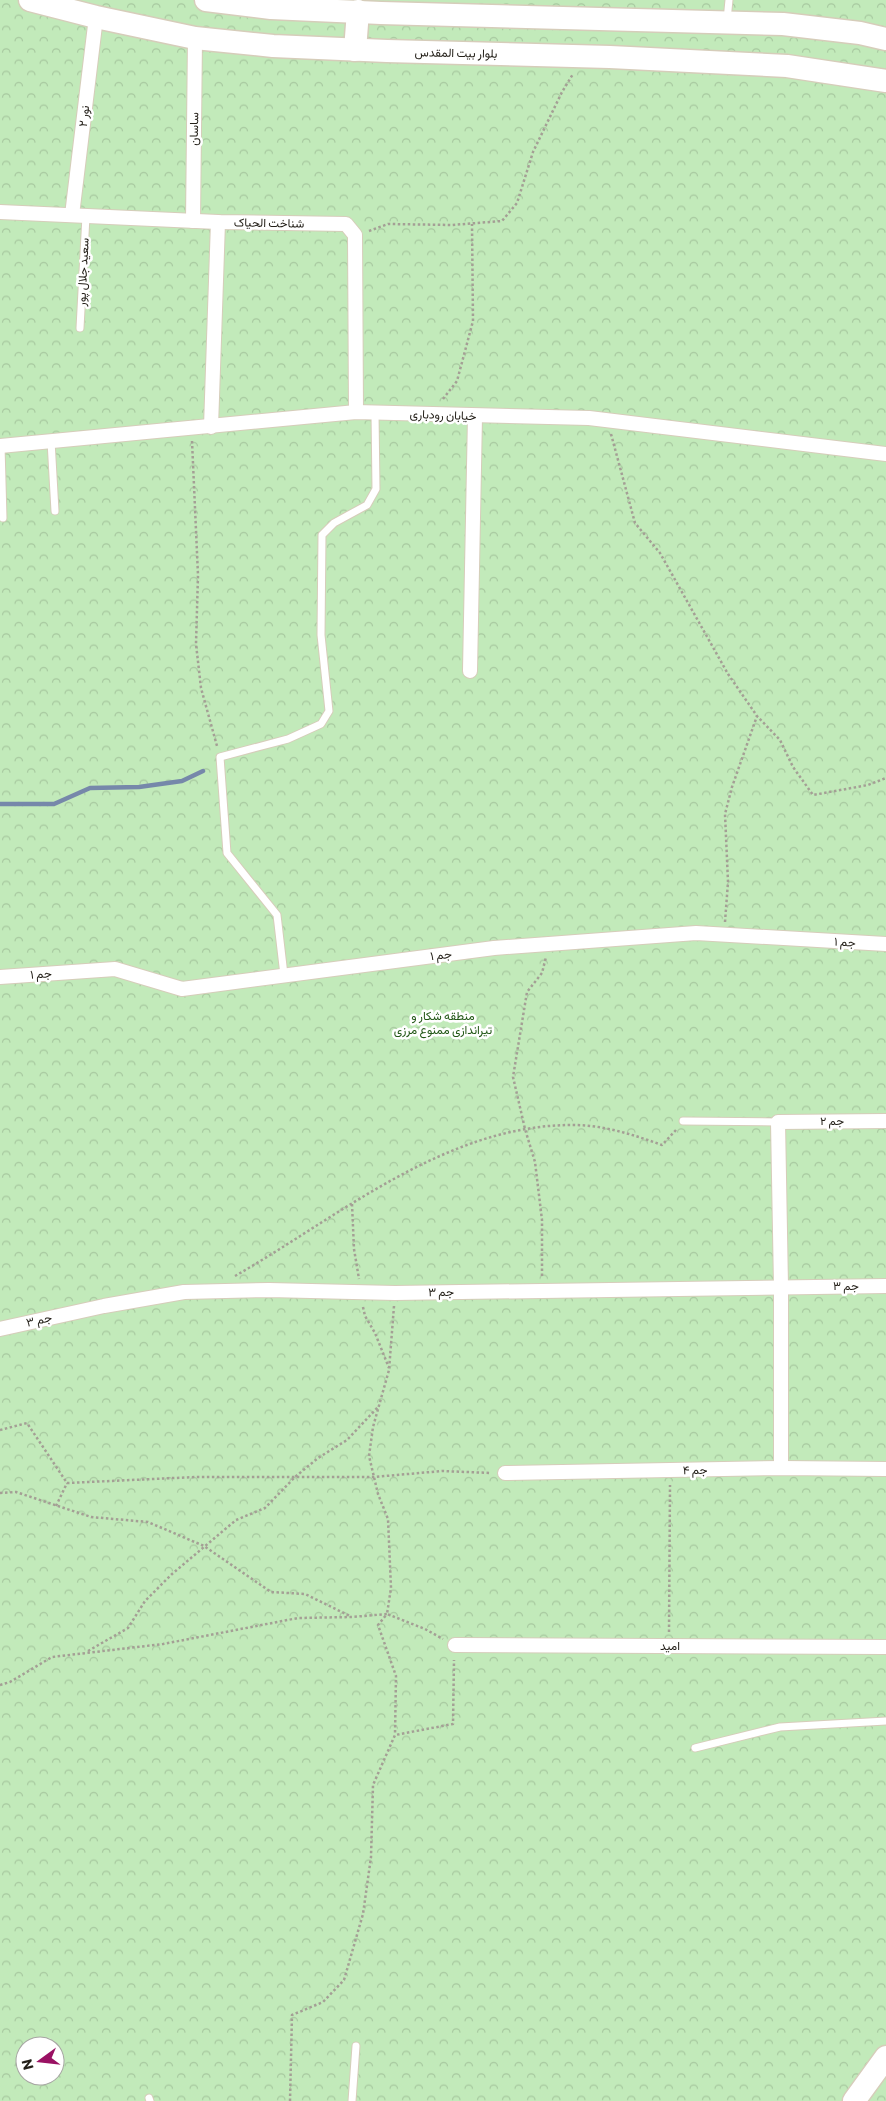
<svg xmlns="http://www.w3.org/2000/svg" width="886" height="2101" font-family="Commissioner,Vazirmatn,sans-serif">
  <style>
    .forest { fill: url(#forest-crowns); fill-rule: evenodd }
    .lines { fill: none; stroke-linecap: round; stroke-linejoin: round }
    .stream { stroke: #7688aa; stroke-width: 4.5 }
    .lane-casing { stroke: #d6cdba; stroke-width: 9 }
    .street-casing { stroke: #d6cdba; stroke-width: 16 }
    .primary-casing { stroke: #d6cdba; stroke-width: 25 }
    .path { stroke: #a49f95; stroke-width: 2.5; stroke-dasharray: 2.5 2.5; stroke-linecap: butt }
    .lane { stroke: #fff; stroke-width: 7 }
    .street { stroke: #fff; stroke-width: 14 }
    .primary { stroke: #fff; stroke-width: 22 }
    .labels { text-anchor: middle; stroke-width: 5; stroke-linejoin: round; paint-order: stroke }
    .street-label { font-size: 12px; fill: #242019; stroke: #fff }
    .park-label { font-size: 12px; fill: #225716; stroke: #fff }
  </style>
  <defs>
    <pattern id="forest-crowns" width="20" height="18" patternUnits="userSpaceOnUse" patternTransform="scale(1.25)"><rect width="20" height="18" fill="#c2eaba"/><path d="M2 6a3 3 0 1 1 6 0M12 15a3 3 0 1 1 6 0" fill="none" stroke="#a7c89f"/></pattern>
  </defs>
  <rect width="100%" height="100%" fill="#fff9ed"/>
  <!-- forest -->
  <path class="forest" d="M0,0h886v2101h-886zM25,2046h30v30h-30z"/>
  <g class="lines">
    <!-- stream -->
    <polyline class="stream" points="0,804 54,804 90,788 139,787 182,781 203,771"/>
    <defs>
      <g id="lane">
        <polyline points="727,20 729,0"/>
        <polyline points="80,328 86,216"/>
        <polyline points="51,441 55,511"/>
        <polyline points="1,446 3,518"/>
        <polyline points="284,975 277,915 227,853 220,757 288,739 321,724 329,711 321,635 322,535 334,523 367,505 376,489 375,413"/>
        <polyline points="683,1121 778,1122"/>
        <polyline points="695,1748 780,1727 886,1721"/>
        <polyline points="149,2098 150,2101"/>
        <polyline points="352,2101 356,2046"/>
      </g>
      <g id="street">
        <polyline points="0,212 218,222 346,224 355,235 356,412"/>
        <polyline points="72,215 96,17"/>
        <polyline points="193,221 195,38"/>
        <polyline points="211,427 218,222"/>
        <polyline points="0,446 356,412 589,418 886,454"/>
        <polyline points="470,671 475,416"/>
        <polyline points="0,977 115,969 182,989 494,948 696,933 886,944"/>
        <polyline points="0,1329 104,1306 184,1292 269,1290 395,1293 886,1286"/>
        <polyline points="781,1468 781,1286 778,1122 886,1121"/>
        <polyline points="505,1473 781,1468 886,1469"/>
        <polyline points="455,1645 886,1647"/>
      </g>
      <g id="primary">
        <polyline points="30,0 96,17 195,38 273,46 387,51 610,57 787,66 886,81"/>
        <polyline points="206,0 271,8 381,13 783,24 860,33 886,39"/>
        <polyline points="355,50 358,11"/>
        <polyline points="854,2101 886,2057"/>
      </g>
    </defs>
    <!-- lane casing -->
    <use href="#lane" class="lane-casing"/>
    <!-- street casing -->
    <use href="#street" class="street-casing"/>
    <!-- primary casing -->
    <use href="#primary" class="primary-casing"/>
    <!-- path -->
    <g class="path">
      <polyline points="369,231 388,224 452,225 502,221 517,203 533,152 562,92 573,74"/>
      <polyline points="443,399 457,381 473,321 472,224"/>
      <polyline points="611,434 635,523 660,553 728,674 757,716 780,740 793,767 813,795 868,785 886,778"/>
      <polyline points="192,441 198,575 196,644 201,688 217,746"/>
      <polyline points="725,922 728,882 725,814 732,787 757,716"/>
      <polyline points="352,1204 354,1249 359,1279"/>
      <path d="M235,1276c105,-60 212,-152 339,-151 30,0 60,10 88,20l14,-15"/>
      <polyline points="542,1276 542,1220 535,1162 525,1129 513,1077 527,992 542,973 546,957"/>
      <polyline points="394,1306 389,1370 373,1427 369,1456 378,1494 388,1519 391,1588 387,1614 425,1629 443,1639"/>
      <polyline points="363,1307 365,1316 375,1333 389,1368"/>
      <polyline points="0,1430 27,1423 67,1483 196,1477 374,1477 442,1471 491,1473"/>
      <polyline points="0,1493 16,1492 91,1517 148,1522 204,1546 271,1592 305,1594 350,1616"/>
      <polyline points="56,1506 67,1483"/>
      <polyline points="669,1632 670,1485"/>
      <polyline points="88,1651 128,1628 145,1601 172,1574 236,1520 265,1508 295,1477 318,1458 347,1440 378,1407"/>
      <polyline points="0,1685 10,1682 52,1657 163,1644 298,1618 352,1617 387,1614 378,1625 396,1676 395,1735"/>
      <polyline points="290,2101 292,2015 323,2002 344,1980 363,1914 371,1857 373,1785 395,1735 453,1724 454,1660"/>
    </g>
    <!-- lane -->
    <use href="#lane" class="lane"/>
    <!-- street -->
    <use href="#street" class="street"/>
    <!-- primary -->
    <use href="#primary" class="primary"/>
  </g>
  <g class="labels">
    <!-- street labels -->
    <g class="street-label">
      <text transform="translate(456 53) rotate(1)" y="4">بلوار بیت المقدس</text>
      <text transform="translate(84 116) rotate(-83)" y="4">نور ٢</text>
      <text transform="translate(194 129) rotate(-89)" y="4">ساسان</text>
      <text transform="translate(269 223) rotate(1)" y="4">شناخت الحیاک</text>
      <text transform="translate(83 272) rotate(-87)" y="4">سعید جلال پور</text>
      <text transform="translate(443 415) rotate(2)" y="4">خیابان رودباری</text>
      <text transform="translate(845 942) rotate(3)" y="4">جم ۱</text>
      <text transform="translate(441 955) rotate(-7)" y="4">جم ۱</text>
      <text transform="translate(41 974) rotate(-4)" y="4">جم ۱</text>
      <text x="832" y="1125">جم ۲</text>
      <text x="846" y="1290">جم ۳</text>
      <text transform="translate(441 1292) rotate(-1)" y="4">جم ۳</text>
      <text transform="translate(39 1320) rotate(-13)" y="4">جم ۳</text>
      <text transform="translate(695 1470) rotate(-1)" y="4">جم ۴</text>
      <text x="670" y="1650">امید</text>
    </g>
    <!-- park labels -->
    <g class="park-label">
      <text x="443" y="1020">منطقه شکار و<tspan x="443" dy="14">تیراندازی ممنوع مرزی</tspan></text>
    </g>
  </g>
  <!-- north arrow -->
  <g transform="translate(40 2061) rotate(255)"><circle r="24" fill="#ffffff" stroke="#a7a6a3"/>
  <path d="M0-4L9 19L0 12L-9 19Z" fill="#9a1163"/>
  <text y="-8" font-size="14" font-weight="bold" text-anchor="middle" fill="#242019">N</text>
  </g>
</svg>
